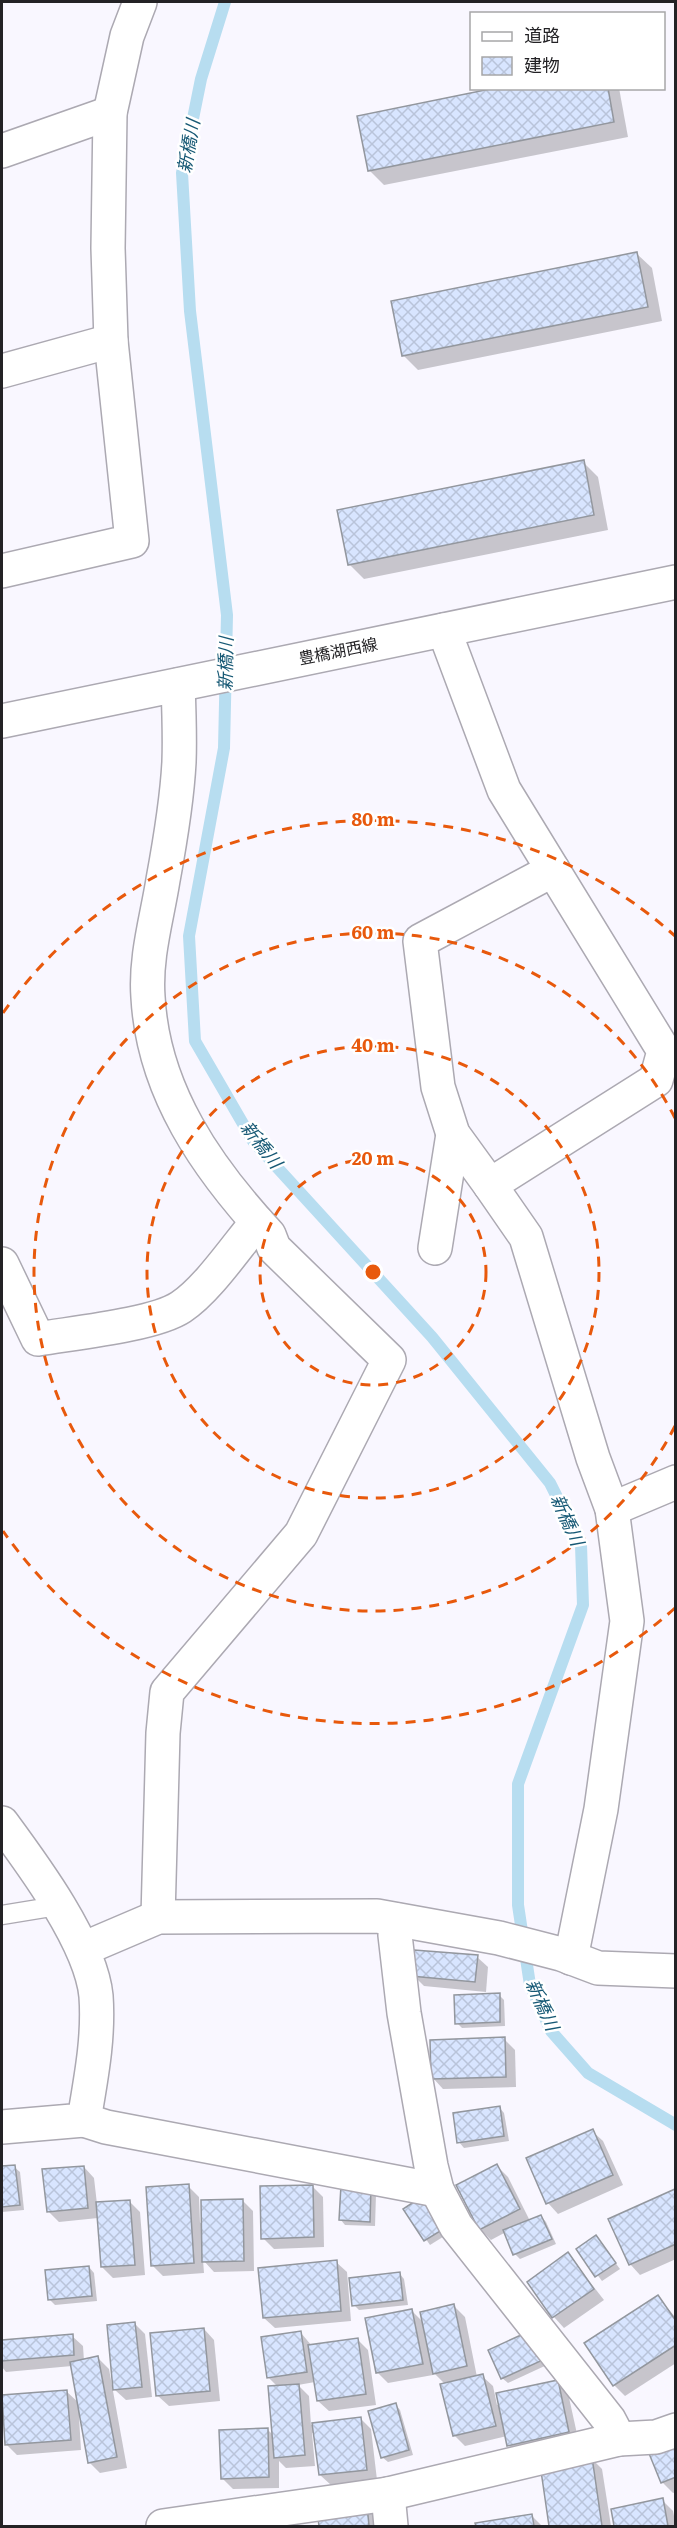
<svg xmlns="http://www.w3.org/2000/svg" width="677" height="2528" font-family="Literata,'Noto Sans JP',serif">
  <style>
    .shadow { fill: #0003 }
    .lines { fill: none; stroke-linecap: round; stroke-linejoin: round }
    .stream { stroke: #b7ddf0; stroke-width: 12 }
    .building { fill: url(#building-cross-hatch); stroke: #93979e; stroke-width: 1.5 }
    .service-casing { stroke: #aca9b2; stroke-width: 21 }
    .minor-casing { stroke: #aca9b2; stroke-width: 36 }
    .primary-casing { stroke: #aca9b2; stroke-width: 36 }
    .service { stroke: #fff; stroke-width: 18 }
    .minor { stroke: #fff; stroke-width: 33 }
    .primary { stroke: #fff; stroke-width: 33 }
    .ring { fill: none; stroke: #e8590c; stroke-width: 3; stroke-dasharray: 10 8 }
    .labels { text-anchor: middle; stroke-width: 5; stroke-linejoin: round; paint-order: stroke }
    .street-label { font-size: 16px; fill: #232225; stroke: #fff }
    .water-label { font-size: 18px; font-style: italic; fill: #175975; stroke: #fff }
    .centre { fill: #e8590c; stroke: #fff; stroke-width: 3 }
    .ring-label { font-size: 18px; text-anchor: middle; font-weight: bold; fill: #e8590c; stroke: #fff; stroke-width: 5; stroke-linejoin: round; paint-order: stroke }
  </style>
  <defs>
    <pattern id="building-cross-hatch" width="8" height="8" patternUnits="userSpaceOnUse" patternTransform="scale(1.5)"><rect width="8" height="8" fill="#d8e5ff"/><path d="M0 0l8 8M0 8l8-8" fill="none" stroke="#b9c4da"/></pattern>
  </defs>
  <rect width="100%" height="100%" fill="#f9f7ff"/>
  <!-- shadow -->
  <g class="shadow">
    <polygon points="503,88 619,88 628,137 384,185 369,170"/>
    <polygon points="637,254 652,268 662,321 418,370 403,355"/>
    <polygon points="583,462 598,477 608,530 364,579 349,564"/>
    <polygon points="477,1957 488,1967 486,1992 424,1986 413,1975"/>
    <polygon points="499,1995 504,2000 505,2026 462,2028 457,2023"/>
    <polygon points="504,2039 515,2050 516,2087 443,2089 433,2078"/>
    <polygon points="499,2107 504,2113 509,2141 464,2148 459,2142"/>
    <polygon points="592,2131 603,2141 623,2185 558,2214 548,2203 528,2159"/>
    <polygon points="497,2166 508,2177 530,2221 541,2216 546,2222 556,2244 520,2259 515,2254 506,2232 491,2240 480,2229"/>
    <polygon points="14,2167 20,2172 24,2210 2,2212 2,2168"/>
    <polygon points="84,2167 94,2178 97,2204 129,2201 140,2212 145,2275 113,2278 102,2267 98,2218 59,2222 48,2211"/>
    <polygon points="188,2186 199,2197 200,2223 243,2201 253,2211 254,2271 214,2272 203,2260 204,2273 163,2276 153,2266"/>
    <polygon points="312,2186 323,2197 324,2247 274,2249 263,2238"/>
    <polygon points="342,2187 376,2194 375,2226 345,2225 340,2219"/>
    <polygon points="675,2191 676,2259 640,2275 630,2264"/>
    <polygon points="405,2209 454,2230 430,2245"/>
    <polygon points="596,2237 620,2269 602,2281 578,2249"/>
    <polygon points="568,2254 604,2300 564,2328 554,2317 529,2282"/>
    <polygon points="336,2262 347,2272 351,2321 275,2328 264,2318"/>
    <polygon points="89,2267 94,2273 97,2301 55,2305 49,2299"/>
    <polygon points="399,2273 404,2279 408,2305 359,2310 354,2305"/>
    <polygon points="658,2297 676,2318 676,2363 625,2396 614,2385"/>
    <polygon points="454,2306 465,2317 477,2377 482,2376 493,2386 497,2405 558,2382 568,2393 579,2443 519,2456 508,2445 507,2436 465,2446 454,2435 445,2384 432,2371 433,2375 388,2383 378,2373 412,2311 423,2322"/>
    <polygon points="135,2324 145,2334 152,2397 126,2400 115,2390"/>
    <polygon points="204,2329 214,2340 220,2401 169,2406 158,2396"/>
    <polygon points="531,2332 549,2364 508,2383 502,2378"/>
    <polygon points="301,2333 312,2346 357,2339 368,2350 376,2405 329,2411 318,2401 315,2382 298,2385 309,2396 311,2425 360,2418 371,2429 377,2480 331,2485 320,2475 315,2432 312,2433 315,2466 286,2468 279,2461 279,2488 233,2489 222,2478 268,2430 274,2436 278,2387 268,2377"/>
    <polygon points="72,2336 83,2346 84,2361 98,2358 109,2369 127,2468 100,2473 89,2462 81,2416 79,2417 81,2450 17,2455 6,2444 2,2397 67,2392 79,2403 72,2366 6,2372 2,2367 2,2342"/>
    <polygon points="395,2404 400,2410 413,2455 388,2462 382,2457"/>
    <polygon points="676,2441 676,2492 673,2493 662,2482"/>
    <polygon points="592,2459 602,2469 611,2526 551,2526 542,2466"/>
    <polygon points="662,2500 673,2511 676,2526 616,2526 613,2510"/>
    <polygon points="366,2506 377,2517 378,2526 321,2526 319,2512"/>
    <polygon points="531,2515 542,2526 477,2526 477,2524"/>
  </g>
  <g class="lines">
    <!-- stream -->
    <polyline class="stream" points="225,2 201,79 182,173 190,311 227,615 224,748 189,936 195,1041 253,1141 432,1337 550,1483 581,1545 583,1605 518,1784 518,1905 530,1985 551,2031 588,2073 676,2125"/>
  </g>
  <!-- building -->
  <g class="building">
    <polygon points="495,88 608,88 614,122 368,171 357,116"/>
    <polygon points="637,252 648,307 402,356 391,301"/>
    <polygon points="584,460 594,515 348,565 337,510"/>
    <polygon points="414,1950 478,1955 475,1982 411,1976"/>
    <polygon points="500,1993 500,2022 455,2024 454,1995"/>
    <polygon points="505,2037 506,2077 431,2079 430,2040"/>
    <polygon points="500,2106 504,2136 457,2143 453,2113"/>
    <polygon points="593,2129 613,2175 546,2204 526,2158"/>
    <polygon points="497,2164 520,2209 479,2230 456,2185"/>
    <polygon points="15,2165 20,2205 2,2207 2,2166"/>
    <polygon points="84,2166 88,2208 47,2212 42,2169"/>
    <polygon points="189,2184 194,2263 151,2266 146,2187"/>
    <polygon points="313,2185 314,2237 261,2239 260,2186"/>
    <polygon points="341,2185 371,2187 370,2222 339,2220"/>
    <polygon points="675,2189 676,2244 629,2265 608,2219"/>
    <polygon points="429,2192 450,2225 424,2241 403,2209"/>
    <polygon points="243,2199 244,2261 202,2262 201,2200"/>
    <polygon points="130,2200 135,2265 101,2267 96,2202"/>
    <polygon points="541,2215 552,2239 513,2255 503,2230"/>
    <polygon points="596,2235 616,2263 595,2277 576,2249"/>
    <polygon points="568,2252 594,2289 552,2318 527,2282"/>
    <polygon points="337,2260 341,2311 263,2318 258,2268"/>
    <polygon points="89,2266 92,2296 48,2300 45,2270"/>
    <polygon points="400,2272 403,2300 352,2306 349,2278"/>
    <polygon points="658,2295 676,2321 676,2345 613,2386 584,2343"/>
    <polygon points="454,2304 467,2366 433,2374 420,2312"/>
    <polygon points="412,2309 423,2364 376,2373 365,2318"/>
    <polygon points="135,2322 142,2387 113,2390 107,2325"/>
    <polygon points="204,2328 210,2391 156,2396 150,2333"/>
    <polygon points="532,2330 545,2359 501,2379 488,2350"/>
    <polygon points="301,2331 307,2372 267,2378 261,2337"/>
    <polygon points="73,2334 74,2355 2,2361 2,2340"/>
    <polygon points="358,2338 366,2394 317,2401 308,2345"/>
    <polygon points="98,2356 117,2457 88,2463 70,2362"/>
    <polygon points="483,2374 496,2426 453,2436 440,2384"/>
    <polygon points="558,2380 569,2432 507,2446 496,2393"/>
    <polygon points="299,2384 305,2455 274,2458 268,2386"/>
    <polygon points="67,2390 71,2440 5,2445 2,2395"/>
    <polygon points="396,2403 409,2450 381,2458 368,2411"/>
    <polygon points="361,2417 367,2470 319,2475 312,2423"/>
    <polygon points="268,2428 269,2477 221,2479 219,2430"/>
    <polygon points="676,2440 676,2477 661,2483 648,2451"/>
    <polygon points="592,2457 602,2526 549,2526 540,2464"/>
    <polygon points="663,2498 668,2526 614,2526 611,2509"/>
    <polygon points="367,2505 369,2526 319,2526 317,2511"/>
    <polygon points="532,2514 534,2526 476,2526 475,2523"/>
  </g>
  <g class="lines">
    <defs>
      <polyline id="service" points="2,1915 57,1906"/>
      <g id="minor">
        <polyline points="2,151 110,113"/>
        <polyline points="2,371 111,341"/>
        <polyline points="2,571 132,541 111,341 108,248 110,113 127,36 140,2"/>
        <polyline points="444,630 504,790 664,1051 656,1080 490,1185 526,1237 593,1458 612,1509 627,1621 601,1809 571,1958"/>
        <polyline points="490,1185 453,1134 438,1087 420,941 553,870"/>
        <polyline points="435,1248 453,1134"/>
        <path d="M2,1264l36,75c35,-6 116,-14 143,-32 26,-17 55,-60 76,-85"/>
        <polyline points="612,1509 676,1482"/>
        <path d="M2,1823c31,42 89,120 94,173 3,42 -5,82 -12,124l-82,7"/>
        <path d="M158,1917l5,-184 4,-41 134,-158 88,-174 -115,-112 -5,-13c-62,-67 -116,-144 -121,-238 -3,-40 9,-79 15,-117 7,-38 14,-79 16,-118 1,-25 0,-51 -1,-77"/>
        <polyline points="397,1920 395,1935 404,2013 431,2166 437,2190 456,2226 609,2420 619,2439"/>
        <polyline points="83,1949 158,1917 377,1916 499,1938 561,1954 598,1968 676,1971"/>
        <polyline points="84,2120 106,2127 437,2190"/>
        <polyline points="388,2494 391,2526"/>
        <polyline points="163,2526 388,2494 619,2439 656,2437 676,2430"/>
      </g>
      <polyline id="primary" points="2,721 676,582"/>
    </defs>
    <!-- service casing -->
    <use href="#service" class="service-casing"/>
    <!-- minor casing -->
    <use href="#minor" class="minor-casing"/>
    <!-- primary casing -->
    <use href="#primary" class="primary-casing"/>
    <!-- service -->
    <use href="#service" class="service"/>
    <!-- minor -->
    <use href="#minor" class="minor"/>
    <!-- primary -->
    <use href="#primary" class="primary"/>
  </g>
  <!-- distance rings -->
  <g class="ring">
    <circle cx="373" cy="1272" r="113"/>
    <circle cx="373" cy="1272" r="226"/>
    <path d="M675 1426A339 339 0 1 1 675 1118"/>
    <path d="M675 1608A452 452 0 0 1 3 1531M3 1013A452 452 0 0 1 675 936"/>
  </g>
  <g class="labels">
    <!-- street labels -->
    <g class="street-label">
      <text transform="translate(338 651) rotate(-11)" y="6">豊橋湖西線</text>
    </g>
    <!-- water labels -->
    <g class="water-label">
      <text transform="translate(189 146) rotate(-80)" y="6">新橋川</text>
      <text transform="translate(226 664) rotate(-89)" y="6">新橋川</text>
      <text transform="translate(261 1145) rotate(52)" y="6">新橋川</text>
      <text transform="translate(567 1520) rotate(66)" y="6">新橋川</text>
      <text transform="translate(542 2005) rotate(66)" y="6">新橋川</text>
    </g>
  </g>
  <circle cx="373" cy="1272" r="9" class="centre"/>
  <g class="ring-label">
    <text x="373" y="826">80 m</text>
    <text x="373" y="939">60 m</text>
    <text x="373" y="1052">40 m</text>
    <text x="373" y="1165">20 m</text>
  </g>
  <!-- border -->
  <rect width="677" height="2528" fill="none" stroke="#232225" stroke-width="6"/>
  <!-- legend -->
  <rect x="470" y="12" width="195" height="78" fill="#ffffff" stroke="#a7a7a8" stroke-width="1.5"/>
  <rect x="482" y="32" width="30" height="9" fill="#ffffff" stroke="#a7a7a8" stroke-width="1.5"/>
  <text x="524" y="42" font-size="18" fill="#232225">道路</text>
  <rect x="482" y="57" width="30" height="18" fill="url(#building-cross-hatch)" stroke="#a7a7a8" stroke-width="1.5"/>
  <text x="524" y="72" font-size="18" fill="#232225">建物</text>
</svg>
